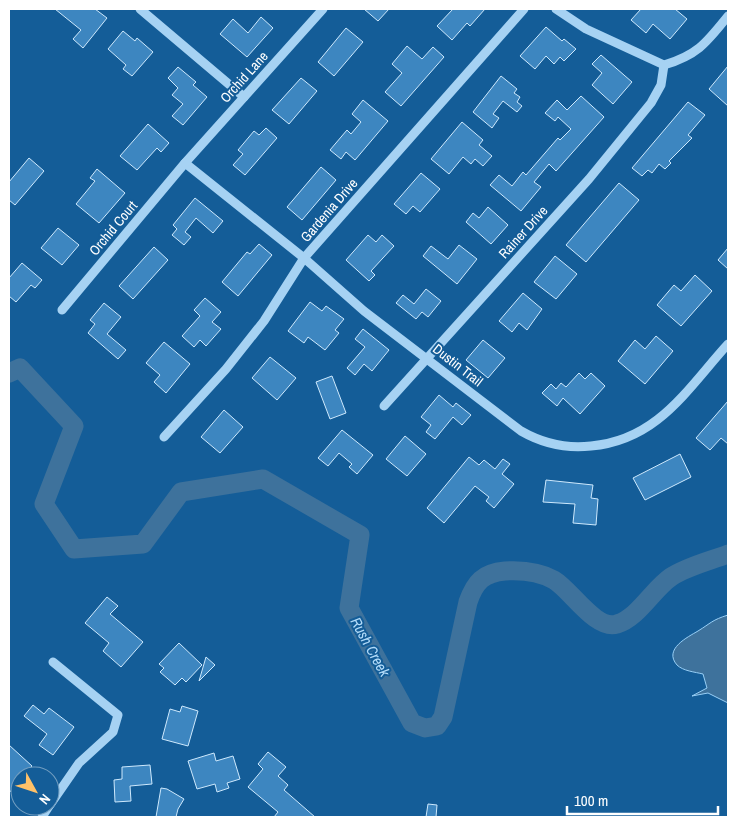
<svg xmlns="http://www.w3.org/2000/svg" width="737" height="826" font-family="'Archivo Narrow',sans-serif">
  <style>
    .water { fill: #3e729c; stroke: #98cff6 }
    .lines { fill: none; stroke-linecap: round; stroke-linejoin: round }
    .river { stroke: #3e729c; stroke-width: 19 }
    .building { fill: #3d86c0; stroke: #cee9fd }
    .minor { stroke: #a6d2f3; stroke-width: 9 }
    .labels { text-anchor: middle; stroke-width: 4; stroke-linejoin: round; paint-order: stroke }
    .street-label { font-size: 14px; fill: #fff; stroke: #145d98 }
    .water-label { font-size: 15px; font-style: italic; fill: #b2dbf9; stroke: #145d98 }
  </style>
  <rect width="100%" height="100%" fill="#145d98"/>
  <!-- water -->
  <path class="water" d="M728,615v88l-20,-10 -16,3 15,-8 -4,-14c-8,-2 -20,-3 -26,-9 -14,-16 11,-28 21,-34 13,-8 14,-11 30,-16z"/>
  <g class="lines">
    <!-- river -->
    <path class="river" d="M9,373l11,-5 54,58 -30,78 30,45 69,-5 38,-52 82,-13 97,56 -11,73 63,115 13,5 12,-2 6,-9 25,-115c7,-20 15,-29 37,-31 16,-1 35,1 49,9 17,10 42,51 63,44 21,-6 36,-35 54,-47 17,-11 39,-16 57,-23"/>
  </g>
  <!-- building -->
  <g class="building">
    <polygon points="55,9 95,9 107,18 83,48 73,39 81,30"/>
    <polygon points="364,9 389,9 378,21"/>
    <polygon points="453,9 485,9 470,26 467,23 452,40 437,26"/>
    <polygon points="641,9 675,9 687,19 670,39 653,24 646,33 631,20"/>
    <polygon points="261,17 273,28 247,57 220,34 233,19 248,33"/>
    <polygon points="546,27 562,41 564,39 576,49 564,61 560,57 554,64 546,56 535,69 520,56"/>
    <polygon points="346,28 363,42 334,76 318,62"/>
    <polygon points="123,31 135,41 137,38 153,52 132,76 123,69 126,65 108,49"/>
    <polygon points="407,46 422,59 433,47 444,57 401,106 385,92 402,73 392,64"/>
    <polygon points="601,55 632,82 613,104 592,85 602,73 592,64"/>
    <polygon points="728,66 728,106 709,89"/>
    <polygon points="178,67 196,82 193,85 207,97 183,125 172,116 183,104 172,95 178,88 168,78"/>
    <polygon points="501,76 517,89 514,93 520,97 517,102 522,106 517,112 503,101 493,114 499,118 492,128 473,112"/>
    <polygon points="301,78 317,91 289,124 272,110"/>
    <polygon points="581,96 604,117 556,171 549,164 534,182 541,187 521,211 490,185 499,175 512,186 523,172 526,175 558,138 560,140 571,129 558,117 555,121 545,113 557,100 567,110"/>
    <polygon points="363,100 388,121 355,160 346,152 341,159 330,150 347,130 351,134 361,122 352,114"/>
    <polygon points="688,102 705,115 688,135 692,138 669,161 671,163 665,169 659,164 652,173 648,170 642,176 632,168"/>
    <polygon points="462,122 483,140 479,145 492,156 483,166 475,159 471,164 463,157 449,174 431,159"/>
    <polygon points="148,124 169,143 161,152 157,148 137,170 120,156"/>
    <polygon points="266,128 277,138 245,175 233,165 243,154 238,150 254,131 259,135"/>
    <polygon points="29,158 44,171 15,205 9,200 9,182"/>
    <polygon points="321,167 336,180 302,220 287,207"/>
    <polygon points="97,169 125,193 99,223 76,204 95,181 90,178"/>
    <polygon points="421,173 440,189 420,212 413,206 406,214 394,204"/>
    <polygon points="619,183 639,200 586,262 566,245"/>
    <polygon points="195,198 223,221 213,233 196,218 185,232 191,237 184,245 172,235 177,229 173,225"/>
    <polygon points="488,207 508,225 491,244 466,222 473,213 479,218"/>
    <polygon points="58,228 79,245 62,265 41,248"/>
    <polygon points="368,235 376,242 382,235 394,246 371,271 375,275 369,281 346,260"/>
    <polygon points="259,244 272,255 238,296 222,282 247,252 250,254"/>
    <polygon points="459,245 477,259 457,284 423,256 431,246 448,259"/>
    <polygon points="154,247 168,260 133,299 119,286"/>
    <polygon points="728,248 728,269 718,260"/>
    <polygon points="555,256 577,274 556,299 534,282"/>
    <polygon points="22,263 42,280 35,288 31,285 16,302 9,296 9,278"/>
    <polygon points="695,275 712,291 681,326 657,305 674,285 681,291"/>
    <polygon points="426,289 441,301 428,317 422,312 416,319 396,303 403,295 414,304"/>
    <polygon points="523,293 542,309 527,330 519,323 512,332 499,321"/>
    <polygon points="205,298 221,312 212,322 221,329 206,346 200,340 194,347 182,336 200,316 194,310"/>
    <polygon points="310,302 322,311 326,306 344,319 335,330 339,333 325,350 308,337 304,343 288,331"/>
    <polygon points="104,303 121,317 107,334 126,350 118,359 88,333 95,324 90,320"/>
    <polygon points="363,329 389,350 372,371 364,364 355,375 347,368 365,347 355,339"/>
    <polygon points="656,336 673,351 645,384 618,361 635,340 645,349"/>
    <polygon points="483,340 505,358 488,378 466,360"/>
    <polygon points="164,342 190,364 166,393 154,382 160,375 146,363"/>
    <polygon points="270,357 296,378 277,400 252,378"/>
    <polygon points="579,373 585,379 591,373 605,386 580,414 563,398 557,406 542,393 551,384 556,389 561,383 566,387"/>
    <polygon points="332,376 346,413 330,419 316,382"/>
    <polygon points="439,395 453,407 456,403 471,415 462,425 453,417 435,439 426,432 431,425 421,417"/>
    <polygon points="728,401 728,444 721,438 710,450 696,438"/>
    <polygon points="224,410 243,427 220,453 201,437"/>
    <polygon points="342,430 373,455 357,474 349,467 352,464 339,453 328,466 318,458"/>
    <polygon points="405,436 426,454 407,476 386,459"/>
    <polygon points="680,454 691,477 645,500 633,478"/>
    <polygon points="469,457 479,465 484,460 495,469 503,459 510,464 502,474 514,484 494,508 486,501 489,497 475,486 444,523 427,508"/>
    <polygon points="546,480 593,485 591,498 598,499 596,525 573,523 575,504 543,502"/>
    <polygon points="107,597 118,606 110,614 143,642 121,667 103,651 109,643 85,623"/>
    <polygon points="179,643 202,665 186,682 182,678 175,685 160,672 164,668 159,664"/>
    <polygon points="206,657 215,665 199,681"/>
    <polygon points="33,705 44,714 49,708 74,727 53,755 39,745 47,734 24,716"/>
    <polygon points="182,706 198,711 188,746 162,739 170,709 180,712"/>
    <polygon points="9,745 32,766 23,776 20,776 20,780 9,793"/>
    <polygon points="268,752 286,767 278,776 288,785 284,790 315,817 274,817 278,812 248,787 263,769 258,764"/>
    <polygon points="214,753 216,761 233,756 240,779 227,783 229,788 217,792 215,784 197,789 188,761"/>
    <polygon points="150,765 152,784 130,786 131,801 115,802 114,780 122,779 122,767"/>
    <polygon points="161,788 167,789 184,799 178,809 176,817 156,817"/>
    <polygon points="428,804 437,805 436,817 426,817"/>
  </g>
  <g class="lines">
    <!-- minor -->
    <g class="minor">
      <polyline points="140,9 244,97"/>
      <path d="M556,9l30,20 78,36c34,-10 43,-23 64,-49"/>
      <path d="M185,163l119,95 60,53 157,120c21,12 44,18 70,15 67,-6 96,-57 137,-102"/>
      <polyline points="62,310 185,163 323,9"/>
      <polyline points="384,406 589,179 651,103 661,85 664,65"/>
      <polyline points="164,437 226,369 264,321 304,258 524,9"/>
      <polyline points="50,805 79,763 113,732 118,715 53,662"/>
      <polyline points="42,817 49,806"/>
    </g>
  </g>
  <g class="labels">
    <!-- street labels -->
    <g class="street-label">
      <text transform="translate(244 77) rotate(-48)" y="5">Orchid Lane</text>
      <text transform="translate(329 210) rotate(-49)" y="5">Gardenia Drive</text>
      <text transform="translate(113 228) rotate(-50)" y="5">Orchid Court</text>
      <text transform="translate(523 232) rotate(-48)" y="5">Rainer Drive</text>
      <text transform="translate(458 365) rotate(38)" y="5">Dustin Trail</text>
    </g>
    <!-- water labels -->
    <g class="water-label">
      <text transform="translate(370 647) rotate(61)" y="5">Rush Creek</text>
    </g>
  </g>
  <!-- border -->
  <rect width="737" height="826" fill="none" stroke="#ffffff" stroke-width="20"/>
  <!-- north arrow -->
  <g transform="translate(35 791) rotate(130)"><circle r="24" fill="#145d98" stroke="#729ec1"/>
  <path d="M0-4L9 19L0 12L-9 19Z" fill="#ffc168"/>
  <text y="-8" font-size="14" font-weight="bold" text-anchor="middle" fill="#ffffff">N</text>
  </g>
  <!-- scale -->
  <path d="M567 806v8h151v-8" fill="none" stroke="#ffffff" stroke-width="2.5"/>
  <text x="574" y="806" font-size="15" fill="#ffffff" stroke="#145d98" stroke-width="4" paint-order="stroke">100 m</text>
</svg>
